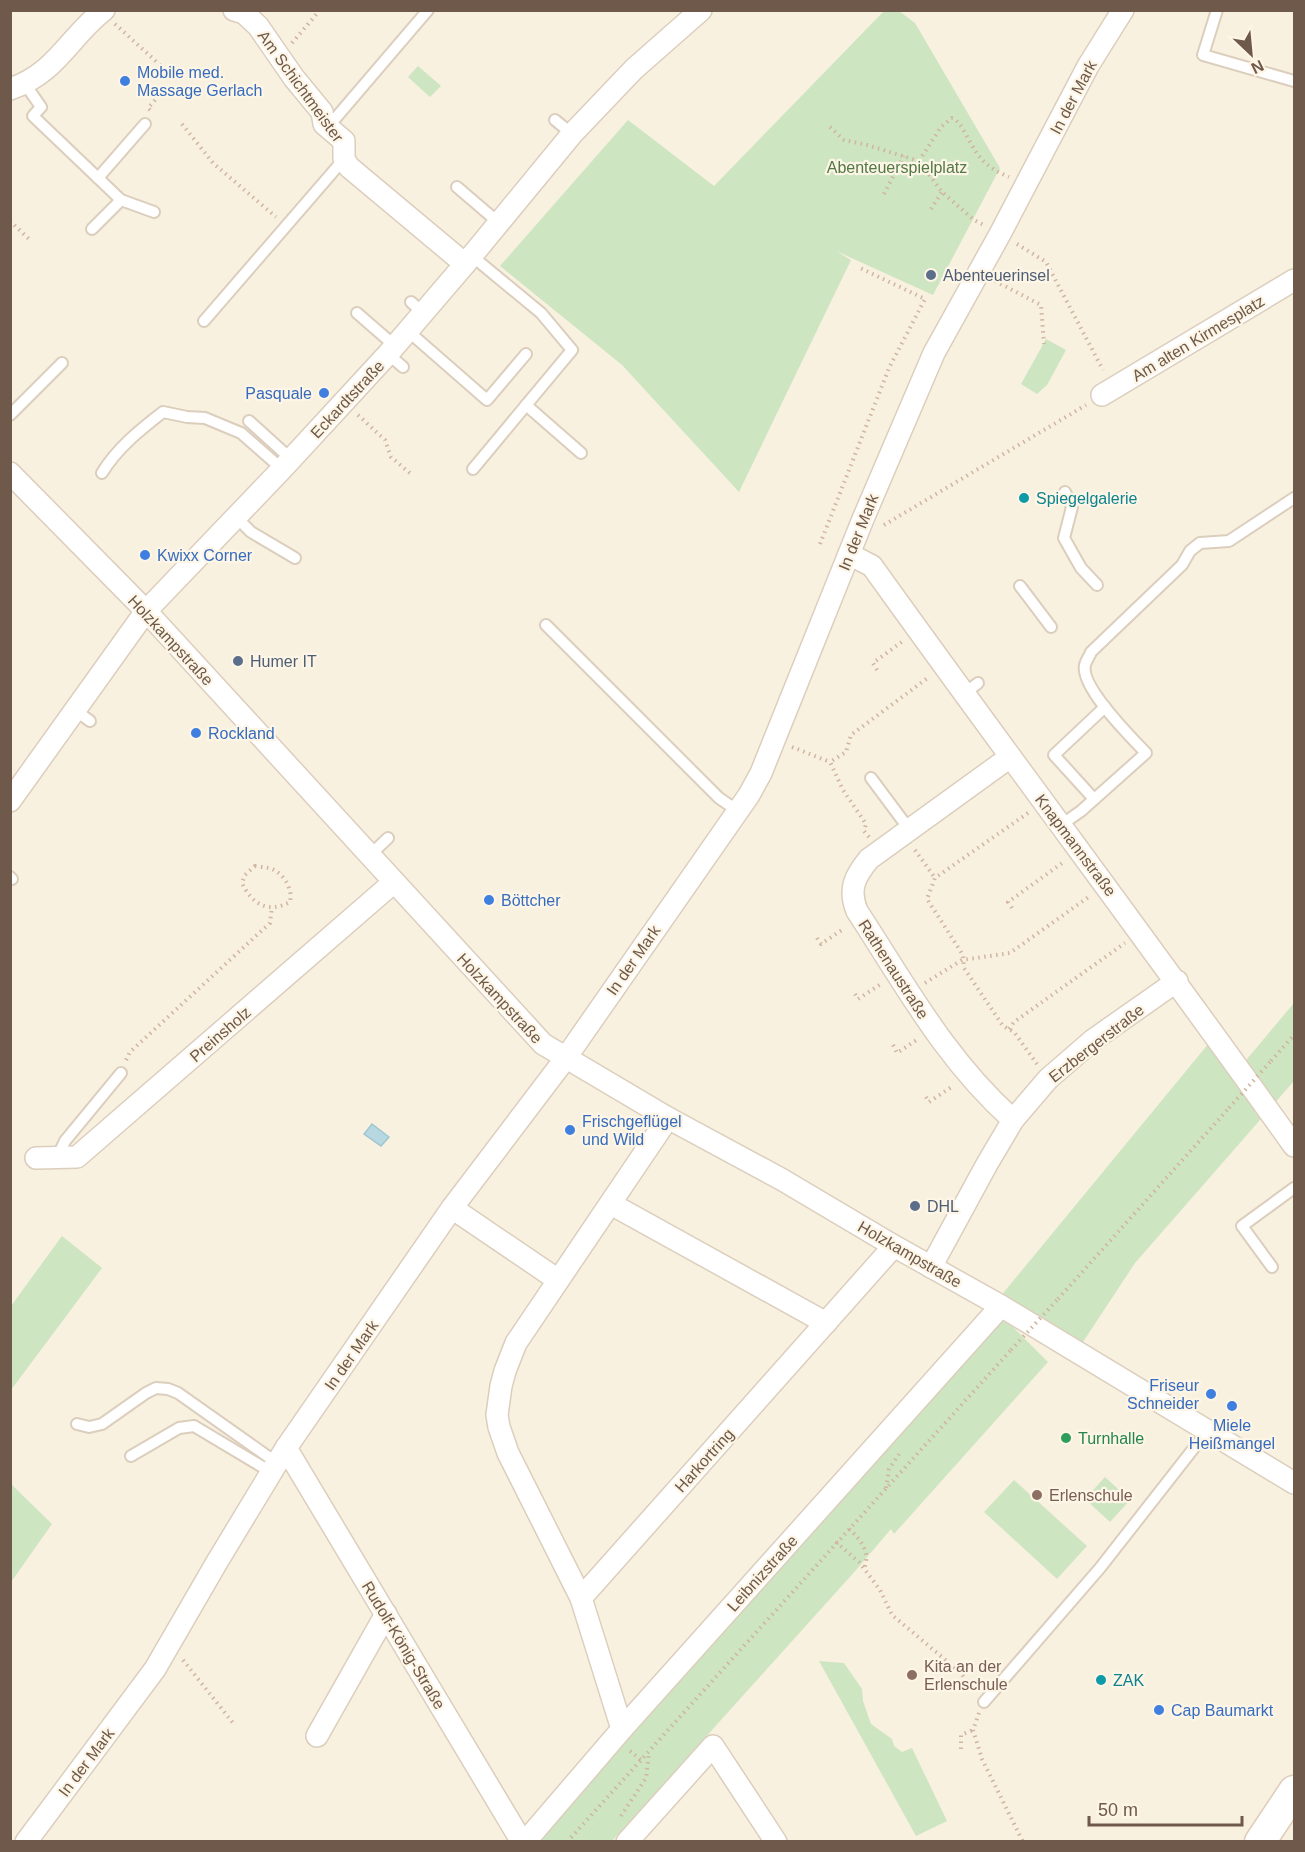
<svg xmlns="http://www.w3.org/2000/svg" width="1305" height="1852" font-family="Helvetica,sans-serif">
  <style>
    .green { fill: #cde5c1 }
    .water { fill: #b7d8e0; stroke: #9fc6d1; stroke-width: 1.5 }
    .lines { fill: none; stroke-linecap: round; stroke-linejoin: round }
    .lane-casing { stroke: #dccebd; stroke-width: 14 }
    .street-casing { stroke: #dccebd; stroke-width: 24 }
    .secondary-casing { stroke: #decdb9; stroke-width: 33 }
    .path { stroke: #d0b59f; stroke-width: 4; stroke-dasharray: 1.5 4.5; stroke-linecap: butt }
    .lane { stroke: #fff; stroke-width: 10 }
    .street { stroke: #fff; stroke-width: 21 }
    .secondary { stroke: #fff; stroke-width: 30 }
    .path-bridge { stroke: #d0b59f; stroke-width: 4; stroke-dasharray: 1.5 4.5; stroke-linecap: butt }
    .shop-dot { fill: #3f7fe0; stroke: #fdf5e6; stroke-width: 2 }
    .service-dot { fill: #5c6f8a; stroke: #fdf5e6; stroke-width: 2 }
    .culture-dot { fill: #0f9aa8; stroke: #fdf5e6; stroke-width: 2 }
    .leisure-dot { fill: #2e9e5b; stroke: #fdf5e6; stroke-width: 2 }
    .education-dot { fill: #8d6e63; stroke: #fdf5e6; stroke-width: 2 }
    .labels { text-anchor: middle; stroke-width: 4.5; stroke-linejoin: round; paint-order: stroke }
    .shop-label { font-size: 16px; fill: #366cbe; stroke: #fdf5e6; text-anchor: start }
    .street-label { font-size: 16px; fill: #6e594a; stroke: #fdf5e6 }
    .park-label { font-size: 16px; fill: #527946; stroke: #fdf5e6 }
    .service-label { font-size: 16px; fill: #4e5e75; stroke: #fdf5e6; text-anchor: start }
    .culture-label { font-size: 16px; fill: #0d838f; stroke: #fdf5e6; text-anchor: start }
    .leisure-label { font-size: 16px; fill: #27864d; stroke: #fdf5e6; text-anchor: start }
    .education-label { font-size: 16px; fill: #785e54; stroke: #fdf5e6; text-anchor: start }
  </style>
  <rect width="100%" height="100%" fill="#f9f1e0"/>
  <!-- green -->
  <g class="green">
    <polygon points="884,11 899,11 915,23 1000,168 933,295 836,251 851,260 739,492 622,365 500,266 628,120 714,186"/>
    <polygon points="418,66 441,86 430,97 408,77"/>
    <polygon points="1046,339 1066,350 1047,385 1037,394 1021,384"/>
    <polygon points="1294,1003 1294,1081 1135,1263 1081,1345 1000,1297 1209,1043 1231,1078"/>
    <polygon points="62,1236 102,1268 11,1390 11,1306"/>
    <polygon points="1003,1317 1048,1362 894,1534 891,1529 857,1569 612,1841 536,1842"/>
    <polygon points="1105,1477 1130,1500 1110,1522 1085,1499"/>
    <polygon points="1014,1480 1087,1546 1057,1579 984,1512"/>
    <polygon points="11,1484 52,1524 11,1582"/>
    <polygon points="819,1661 844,1663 862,1689 863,1701 871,1724 892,1739 894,1746 902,1752 912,1748 947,1821 916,1836"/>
  </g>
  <!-- water -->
  <polygon class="water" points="372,1124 389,1137 381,1146 364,1134"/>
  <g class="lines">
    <defs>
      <g id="lane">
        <polyline points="1217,10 1203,55 1294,81"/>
        <polyline points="25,84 41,107 33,116 121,200 92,229"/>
        <polyline points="555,120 572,134"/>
        <polyline points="328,127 428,10"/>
        <polyline points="98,178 145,124"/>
        <polyline points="457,187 499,223"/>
        <polyline points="121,200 154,212"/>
        <polyline points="472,256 541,313 572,350 473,469"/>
        <polyline points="411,302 423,313"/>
        <polyline points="357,313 395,346"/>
        <polyline points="204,321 344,159"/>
        <polyline points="408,331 487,400 526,354"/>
        <polyline points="388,354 403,367"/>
        <polyline points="526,405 581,453"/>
        <polyline points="10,415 62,363"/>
        <polyline points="249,421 291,459"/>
        <path d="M102,473c15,-25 39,-44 61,-61l24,5 18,1 36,15 41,36"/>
        <polyline points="1065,492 1072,507 1064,538 1081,568 1097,585"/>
        <polyline points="236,517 251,532 295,558"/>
        <polyline points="1020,586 1051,627"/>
        <polyline points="546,625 719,798 738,811"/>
        <polyline points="964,694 978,683"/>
        <polyline points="75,710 90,721"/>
        <polyline points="871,778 909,829"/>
        <polyline points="1094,799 1054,755 1105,707"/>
        <path d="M1061,825l20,-14 65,-58c-15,-16 -66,-66 -61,-88 1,-5 5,-9 6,-13l91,-87 8,-14 10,-8 29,-2 65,-43"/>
        <polyline points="369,856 388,838"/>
        <polyline points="10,877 12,879"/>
        <polyline points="57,1158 65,1141 121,1073"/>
        <polyline points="1272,1267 1242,1226 1294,1188"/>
        <polyline points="77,1424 89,1427 102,1424 146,1393 156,1388 168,1389 178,1393 277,1463"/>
        <polyline points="131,1456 179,1428 194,1426 271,1472"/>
        <polyline points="984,1702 1100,1568 1208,1430"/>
      </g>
      <g id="street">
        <polyline points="234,10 244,13 258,26 294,78 322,112 324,124 344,141 344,159 349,167 465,264"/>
        <path d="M10,89c46,-15 59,-52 94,-79"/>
        <polyline points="1102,395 1294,280"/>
        <polyline points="10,473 146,611 543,1044 668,1118 781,1179 894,1246 1001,1306 1294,1483"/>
        <path d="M849,554l23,12c139,194 283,385 422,580"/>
        <path d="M1010,757l-141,102c-14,17 -21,30 -12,52 49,75 88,148 156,209"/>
        <polyline points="10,801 146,611 282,469 388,354 465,264 572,134 634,69 701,10"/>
        <polyline points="36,1158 77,1157 394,882"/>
        <polyline points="611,1204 826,1323"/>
        <polyline points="452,1208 558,1280"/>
        <polyline points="931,1267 987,1164 1013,1120 1048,1079 1093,1040 1177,981"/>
        <polyline points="286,1448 522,1842"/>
        <polyline points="581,1598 894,1246"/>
        <polyline points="622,1729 581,1598 508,1453 499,1427 497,1415 501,1386 505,1371 516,1343 668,1118"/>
        <polyline points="317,1736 386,1614"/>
        <polyline points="26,1842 155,1669 217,1562 286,1448 452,1208 565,1059 749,795 761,773 863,519 934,353 1000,234 1088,66 1123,10"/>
        <polyline points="525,1842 622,1729 1001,1306"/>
        <polyline points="627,1842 713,1746 776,1842"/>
      </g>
      <polyline id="secondary" points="1260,1842 1294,1791"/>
    </defs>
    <!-- lane casing -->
    <use href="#lane" class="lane-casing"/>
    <!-- street casing -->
    <use href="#street" class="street-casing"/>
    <!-- secondary casing -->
    <use href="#secondary" class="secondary-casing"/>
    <!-- path -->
    <g class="path">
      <polyline points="115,24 171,75"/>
      <polyline points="292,43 320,10"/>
      <polyline points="150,110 148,108 169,85"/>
      <polyline points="182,124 213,163 276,217"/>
      <polyline points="830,127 844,140 867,145 919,161 942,192 974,220 984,225"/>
      <path d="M919,161l22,-34 11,-9c10,4 17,24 24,34 9,13 19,19 33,25"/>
      <polyline points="884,194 904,156"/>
      <polyline points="931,209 942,192"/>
      <polyline points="10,221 30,240"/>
      <polyline points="1017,244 1046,262 1103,370"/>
      <polyline points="995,281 1041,305 1044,344"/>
      <polyline points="358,415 385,440 391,457 412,475"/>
      <polyline points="884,525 1086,405"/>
      <polyline points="820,544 889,368 925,299 858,267"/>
      <polyline points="877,670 873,663 903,641"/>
      <polyline points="792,747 830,762"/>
      <polyline points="1028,813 935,878 927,899 963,955 964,968 1003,1026 1014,1032 1037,1064"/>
      <polyline points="869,837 864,831 866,824 843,790 830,762 846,752 851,735 929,677"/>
      <polyline points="915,850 935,878"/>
      <path d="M255,866c4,1 9,1 14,2 14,4 24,20 21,34 -22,12 -38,2 -48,-19l3,-8z"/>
      <polyline points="1012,908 1008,902 1065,861"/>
      <polyline points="817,938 821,944 845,928"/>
      <polyline points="925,983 962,960 1010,953 1090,896"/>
      <polyline points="855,994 858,999 881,984"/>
      <polyline points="1009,1029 1014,1022 1125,943"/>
      <polyline points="893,1045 897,1053 918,1039"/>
      <polyline points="126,1060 130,1052 270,923 272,907"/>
      <polyline points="1271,1061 1294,1035"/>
      <polyline points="926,1097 929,1102 953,1086"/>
      <polyline points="1058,1299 1229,1108"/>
      <polyline points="886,1488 889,1469 899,1454"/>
      <path d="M849,1529c12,11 22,23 15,40"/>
      <polyline points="836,1542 859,1562 880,1590 892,1615 961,1673 975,1692"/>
      <polyline points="183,1660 233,1723"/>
      <polyline points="979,1713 973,1730 982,1759 1023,1842"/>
      <polyline points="961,1749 961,1735 973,1730"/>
      <polyline points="630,1751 641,1760"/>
      <polyline points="621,1816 646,1778 649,1753"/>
      <polyline points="567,1842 1011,1350"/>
    </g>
    <!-- lane -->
    <use href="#lane" class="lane"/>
    <!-- street -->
    <use href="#street" class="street"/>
    <!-- secondary -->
    <use href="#secondary" class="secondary"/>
    <!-- path-bridge -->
    <g class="path-bridge">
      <polyline points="1229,1108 1271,1061"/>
      <polyline points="1011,1350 1058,1299"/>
    </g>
  </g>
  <!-- markers -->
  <g class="shop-dot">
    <circle cx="125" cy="81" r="6"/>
    <circle cx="324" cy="393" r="6"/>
    <circle cx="145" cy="555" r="6"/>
    <circle cx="196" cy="733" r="6"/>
    <circle cx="489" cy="900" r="6"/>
    <circle cx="570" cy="1130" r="6"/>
    <circle cx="1211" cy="1394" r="6"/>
    <circle cx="1232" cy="1406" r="6"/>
    <circle cx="1159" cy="1710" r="6"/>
  </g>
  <g class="service-dot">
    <circle cx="931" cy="275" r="6"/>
    <circle cx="238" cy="661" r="6"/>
    <circle cx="915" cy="1206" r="6"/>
  </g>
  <g class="culture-dot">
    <circle cx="1024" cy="498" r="6"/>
    <circle cx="1101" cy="1680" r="6"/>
  </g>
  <circle class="leisure-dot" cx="1066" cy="1438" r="6"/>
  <g class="education-dot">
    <circle cx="1037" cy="1495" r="6"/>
    <circle cx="912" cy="1675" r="6"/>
  </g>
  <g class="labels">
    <!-- shop labels -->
    <g class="shop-label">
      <text x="137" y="78">Mobile med.<tspan x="137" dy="18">Massage Gerlach</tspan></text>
      <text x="312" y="399" text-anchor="end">Pasquale</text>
      <text x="157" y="561">Kwixx Corner</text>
      <text x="208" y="739">Rockland</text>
      <text x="501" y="906">Böttcher</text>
      <text x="582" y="1127">Frischgeflügel<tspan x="582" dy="18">und Wild</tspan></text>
      <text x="1199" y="1391" text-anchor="end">Friseur<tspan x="1199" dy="18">Schneider</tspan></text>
      <text x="1232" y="1431" text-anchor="middle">Miele<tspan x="1232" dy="18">Heißmangel</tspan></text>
      <text x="1171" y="1716">Cap Baumarkt</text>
    </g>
    <!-- street labels -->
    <g class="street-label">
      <text transform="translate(301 86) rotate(54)" y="6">Am Schichtmeister</text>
      <text transform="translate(1073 97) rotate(-62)" y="6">In der Mark</text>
      <text transform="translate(1198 338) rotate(-31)" y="6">Am alten Kirmesplatz</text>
      <text transform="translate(347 399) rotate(-47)" y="6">Eckardtstraße</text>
      <text transform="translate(858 532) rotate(-68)" y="6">In der Mark</text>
      <text transform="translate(171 640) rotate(47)" y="6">Holzkampstraße</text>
      <text transform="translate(1076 845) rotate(53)" y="6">Knapmannstraße</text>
      <text transform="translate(633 960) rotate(-55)" y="6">In der Mark</text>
      <text transform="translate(894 969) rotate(57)" y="6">Rathenaustraße</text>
      <text transform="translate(500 998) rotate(47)" y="6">Holzkampstraße</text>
      <text transform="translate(220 1034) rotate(-41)" y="6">Preinsholz</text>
      <text transform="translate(1096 1043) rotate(-38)" y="6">Erzbergerstraße</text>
      <text transform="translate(910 1254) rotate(30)" y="6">Holzkampstraße</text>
      <text transform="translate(351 1355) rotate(-55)" y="6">In der Mark</text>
      <text transform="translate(704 1460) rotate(-48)" y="6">Harkortring</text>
      <text transform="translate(762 1573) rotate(-48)" y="6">Leibnizstraße</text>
      <text transform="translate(404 1645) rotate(59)" y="6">Rudolf-König-Straße</text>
      <text transform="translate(86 1762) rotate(-53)" y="6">In der Mark</text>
    </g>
    <!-- park labels -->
    <g class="park-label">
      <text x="897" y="173">Abenteuerspielplatz</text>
    </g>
    <!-- service labels -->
    <g class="service-label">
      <text x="943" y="281">Abenteuerinsel</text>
      <text x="250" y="667">Humer IT</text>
      <text x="927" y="1212">DHL</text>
    </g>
    <!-- culture labels -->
    <g class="culture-label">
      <text x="1036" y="504">Spiegelgalerie</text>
      <text x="1113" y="1686">ZAK</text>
    </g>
    <!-- leisure labels -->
    <g class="leisure-label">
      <text x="1078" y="1444">Turnhalle</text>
    </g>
    <!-- education labels -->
    <g class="education-label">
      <text x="1049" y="1501">Erlenschule</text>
      <text x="924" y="1672">Kita an der<tspan x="924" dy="18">Erlenschule</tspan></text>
    </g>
  </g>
  <!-- border -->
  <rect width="1305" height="1852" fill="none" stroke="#6e594a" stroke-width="24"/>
  <!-- north arrow -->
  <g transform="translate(1251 54) rotate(154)" stroke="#fdf5e6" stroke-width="4.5" paint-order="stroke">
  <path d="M0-4.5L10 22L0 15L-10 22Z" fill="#6e594a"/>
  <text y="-9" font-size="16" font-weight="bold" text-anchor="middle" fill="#6e594a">N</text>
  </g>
  <!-- scale -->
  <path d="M1089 1816v9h153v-9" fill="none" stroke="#6e594a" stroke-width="3"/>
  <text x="1098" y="1816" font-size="18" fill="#6e594a" stroke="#fdf5e6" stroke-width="4.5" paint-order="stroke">50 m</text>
</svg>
